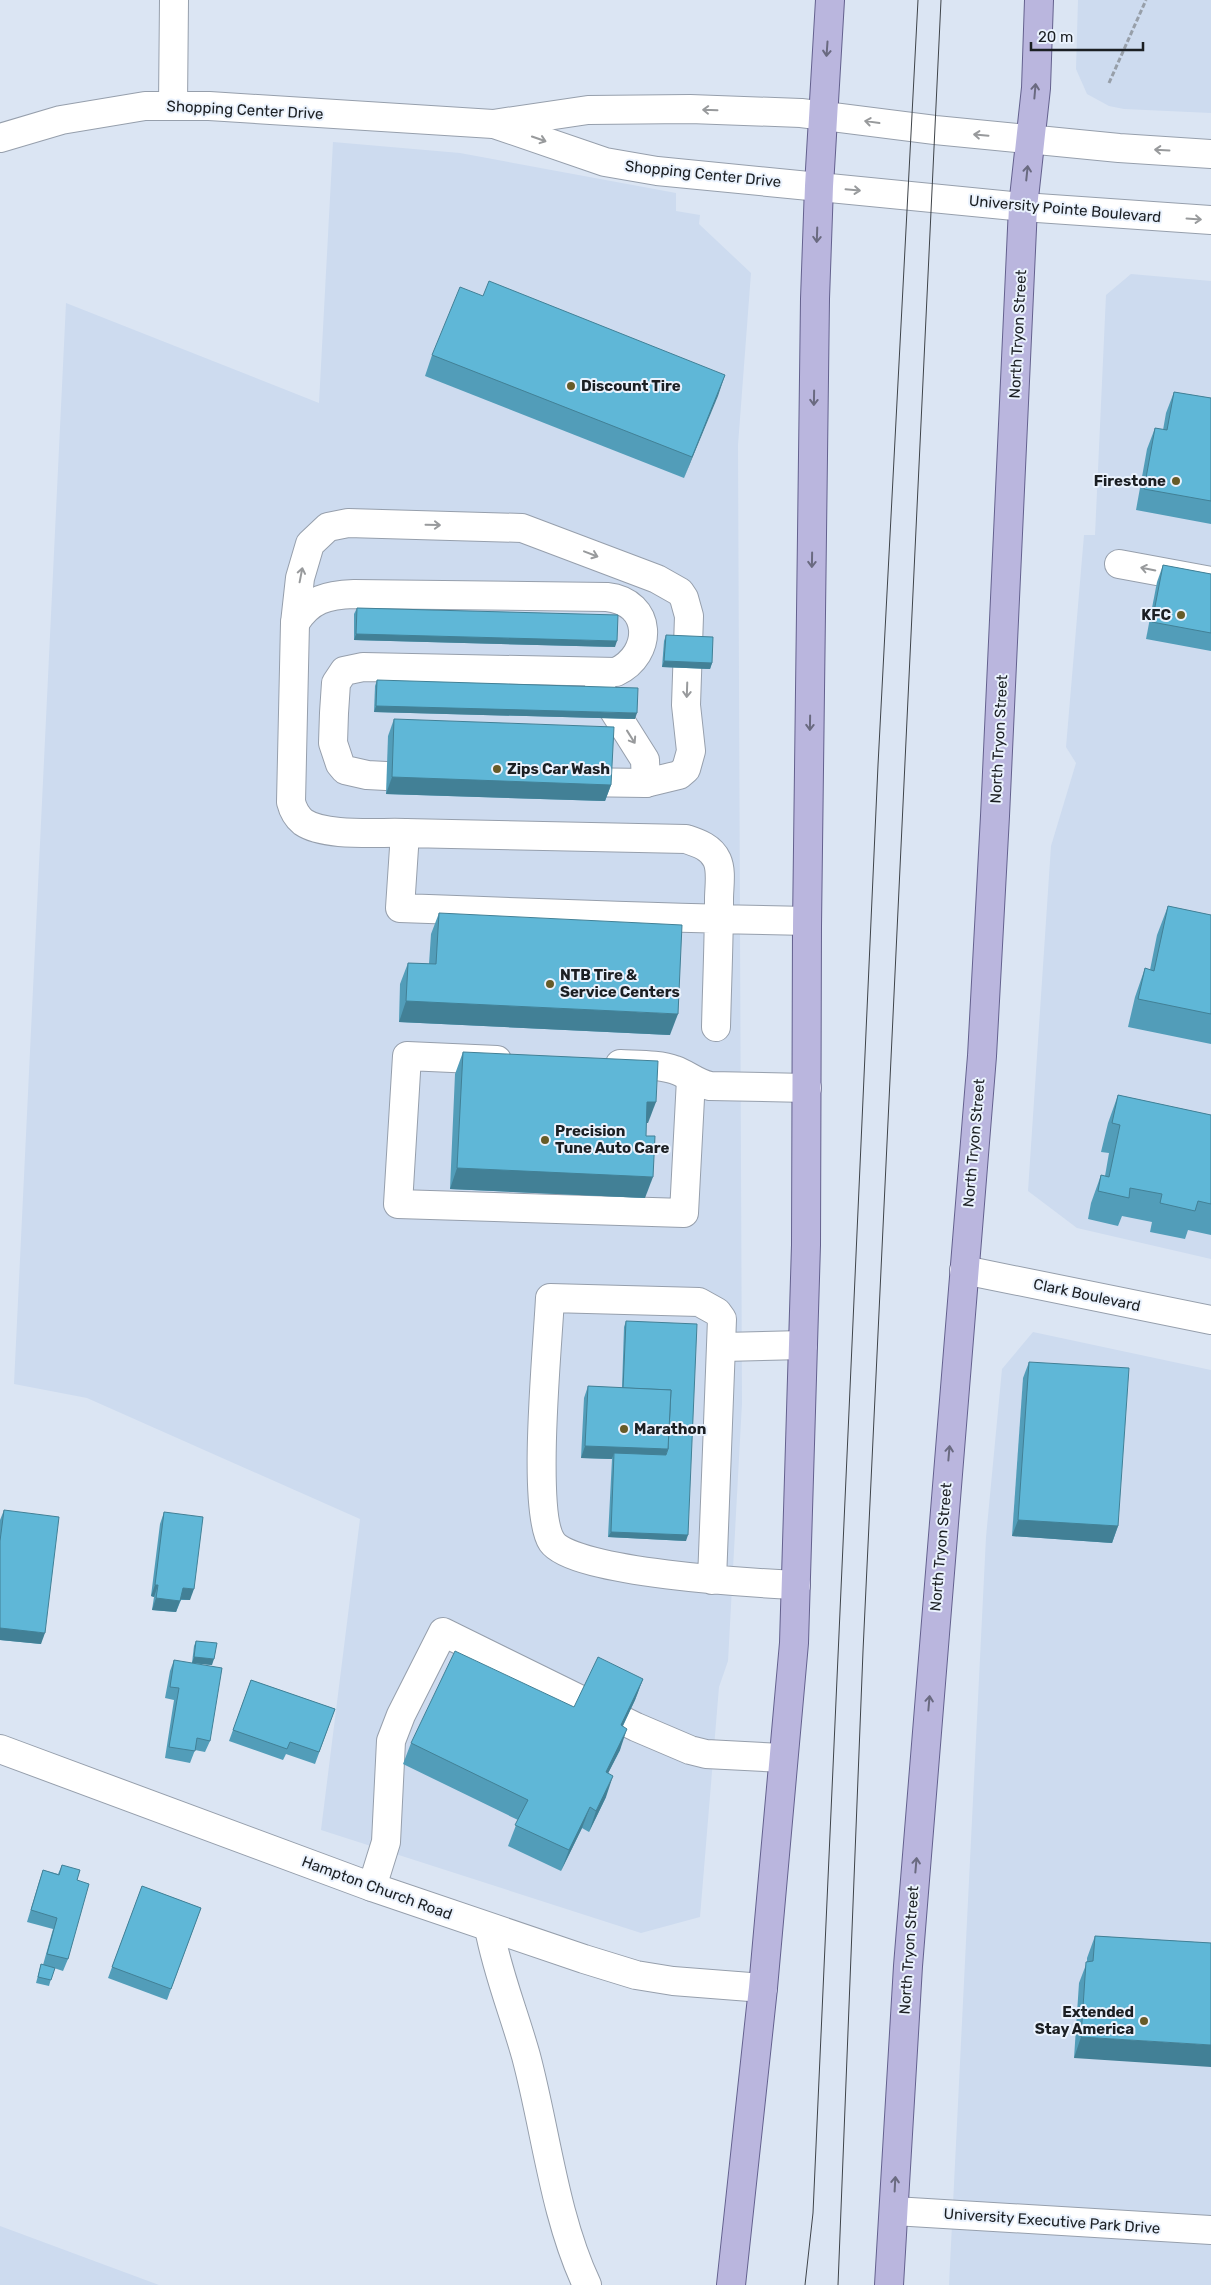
<svg xmlns="http://www.w3.org/2000/svg" width="1211" height="2285" font-family="Rubik,sans-serif">
  <style>
    .built { fill: #cddbef }
    .lines { fill: none; stroke-linecap: round; stroke-linejoin: round }
    .minor-casing { stroke: #969fac; stroke-width: 30 }
    .major-casing { stroke: #64618e; stroke-width: 30 }
    .path { stroke: #979fa9; stroke-width: 3; stroke-dasharray: 5 2.5; stroke-linecap: butt }
    .minor { stroke: #fff; stroke-width: 28 }
    .major { stroke: #bab6de; stroke-width: 28 }
    .tram { stroke: #3f444a; stroke-width: 1 }
    .wall { fill: #529db9 }
    .shaded-wall { fill: #428096 }
    .building { fill: #5fb7d7; stroke: #428096 }
    .oneway { stroke: #6a6a80 }
    .oneway2 { stroke: #989a9c }
    .poi-dot { fill: #675b28; stroke: #eaf2fd; stroke-width: 2 }
    .labels { text-anchor: middle; stroke-width: 4; stroke-linejoin: round; paint-order: stroke }
    .street-label { font-size: 15px; fill: #1b1f23; stroke: #eaf2fd }
    .poi-label { font-size: 15px; font-weight: bold; fill: #1b1f23; stroke: #eaf2fd; text-anchor: start }
  </style>
  <rect width="100%" height="100%" fill="#dbe5f3"/>
  <!-- built -->
  <g class="built">
    <polygon points="1078,0 1211,0 1211,113 1124,109 1109,106 1087,94 1076,69"/>
    <polygon points="333,142 460,153 676,193 676,211 700,215 699,224 751,273 738,445 742,1403 728,1661 719,1687 700,1917 641,1933 321,1830 360,1519 87,1398 14,1384 66,303 319,403"/>
    <polygon points="1131,274 1211,281 1211,1259 1077,1228 1028,1191 1051,846 1076,763 1066,747 1084,535 1095,535 1106,295"/>
    <polygon points="1033,1332 1211,1370 1211,2285 949,2285 986,1537 1002,1369"/>
    <polygon points="0,2226 159,2285 0,2285"/>
  </g>
  <g class="lines">
    <defs>
      <g id="minor">
        <polyline points="173,105 174,0"/>
        <polyline points="497,125 605,162 657,171 1023,207 1211,220"/>
        <polyline points="0,138 61,120 145,106 209,106 493,124 588,110 690,109 801,113 935,130 1119,148 1211,154"/>
        <polyline points="1119,564 1211,581"/>
        <path d="M295,623c15,-24 32,-28 59,-29l253,3c46,5 47,57 9,75l-253,-5 -19,4 -8,12 -2,30 -1,30 7,21 5,6 22,5 57,3"/>
        <polyline points="599,687 645,760 646,783"/>
        <path d="M405,833c-27,-1 -80,4 -102,-11 -6,-5 -10,-12 -12,-20l4,-179 5,-45 10,-34 18,-17 20,-4 174,5 135,51 23,13 4,6 5,18 -3,89 5,46 -5,18 -7,6 -33,8 -72,-1"/>
        <path d="M716,1027c1,-43 3,-86 3,-128 0,-12 3,-28 -2,-39 -6,-13 -19,-17 -31,-21l-281,-6 -5,75c136,5 272,10 407,13"/>
        <polyline points="497,1060 407,1056 398,1204 684,1213 691,1079"/>
        <path d="M620,1064c17,1 39,0 55,6 12,4 21,13 35,16l97,2"/>
        <polyline points="964,1270 1211,1320"/>
        <polyline points="723,1347 803,1345"/>
        <path d="M712,1580l10,-261 -5,-7 -18,-10 -149,-4c-2,44 -19,214 2,244 22,31 202,41 244,43"/>
        <polyline points="0,1749 372,1887 584,1959 636,1975 673,1981 763,1988"/>
        <polyline points="372,1887 386,1842 391,1741 401,1715 443,1632 636,1727 690,1750 706,1754 783,1758"/>
        <path d="M489,1928c8,44 25,85 37,128 20,75 28,159 61,229"/>
        <polyline points="894,2211 1211,2230"/>
      </g>
      <g id="major">
        <polyline points="731,2285 763,1988 794,1643 806,1245 807,926 815,299 819,186 830,0"/>
        <polyline points="889,2285 908,1966 982,1056 995,816 1023,207 1036,88 1039,0"/>
      </g>
    </defs>
    <!-- minor casing -->
    <use href="#minor" class="minor-casing"/>
    <!-- major casing -->
    <use href="#major" class="major-casing"/>
    <!-- path -->
    <polyline class="path" points="1109,83 1146,0"/>
    <!-- minor -->
    <use href="#minor" class="minor"/>
    <!-- major -->
    <use href="#major" class="major"/>
    <!-- tram -->
    <g class="tram">
      <polyline points="805,2285 813,2213 878,765 918,0"/>
      <polyline points="838,2285 863,1651 941,0"/>
    </g>
  </g>
  <!-- wall -->
  <g class="wall">
    <polygon points="432,355 725,375 684,478 425,376"/>
    <polygon points="1174,392 1211,398 1211,524 1136,510 1147,449 1155,428 1163,430 1166,413"/>
    <polygon points="1163,565 1211,574 1211,651 1146,639 1157,582"/>
    <polygon points="357,608 615,647 354,640 354,614"/>
    <polygon points="666,635 712,663 710,669 662,667 664,641"/>
    <polygon points="377,680 635,719 374,712 375,686"/>
    <polygon points="394,719 611,785 605,801 386,794 388,736"/>
    <polygon points="1168,906 1211,915 1211,1044 1128,1027 1135,997 1145,968 1150,970 1157,935"/>
    <polygon points="439,913 670,1035 399,1022 400,984 408,963 429,964 431,934"/>
    <polygon points="463,1052 648,1123 646,1123 646,1136 645,1198 450,1189 455,1074"/>
    <polygon points="1118,1095 1211,1115 1211,1235 1188,1230 1185,1239 1150,1232 1152,1222 1122,1216 1118,1226 1088,1219 1091,1203 1101,1175 1105,1176 1109,1153 1101,1152 1108,1123"/>
    <polygon points="626,1321 686,1541 608,1537 612,1459 581,1458 584,1398 588,1386 622,1388 624,1327"/>
    <polygon points="1029,1362 1118,1526 1112,1543 1012,1536 1023,1378"/>
    <polygon points="4,1510 41,1644 0,1640 0,1520"/>
    <polygon points="164,1512 190,1600 181,1600 176,1612 152,1610 154,1597 151,1596 160,1524"/>
    <polygon points="196,1641 212,1665 192,1663 194,1646"/>
    <polygon points="174,1660 210,1741 205,1752 195,1750 190,1763 165,1758 174,1700 165,1698 170,1671"/>
    <polygon points="643,1679 635,1700 623,1726 620,1750 608,1773 606,1797 589,1832 582,1828 561,1871 508,1846 518,1820 403,1764 411,1743 574,1707"/>
    <polygon points="251,1680 335,1709 315,1764 286,1754 283,1760 229,1741"/>
    <polygon points="62,1865 77,1880 68,1959 63,1971 54,1968 49,1986 36,1983 41,1964 43,1965 53,1929 27,1922 39,1882 43,1870 58,1874"/>
    <polygon points="142,1886 201,1908 167,2000 108,1978"/>
    <polygon points="1095,1936 1211,1943 1074,2058 1079,1983 1087,1962 1087,1958"/>
  </g>
  <!-- shaded-wall -->
  <g class="shaded-wall">
    <polygon points="725,375 718,396 684,478 692,457"/>
    <polygon points="356,634 617,641 615,647 354,640"/>
    <polygon points="664,661 712,663 710,669 662,667"/>
    <polygon points="376,706 637,713 635,719 374,712"/>
    <polygon points="392,777 611,785 605,801 386,794"/>
    <polygon points="406,1001 678,1014 670,1035 399,1022"/>
    <polygon points="647,1102 656,1102 648,1123 640,1123"/>
    <polygon points="457,1168 653,1177 645,1198 450,1189"/>
    <polygon points="585,1446 668,1449 664,1461 614,1453 612,1459 581,1458"/>
    <polygon points="1018,1520 1118,1526 1112,1543 1012,1536"/>
    <polygon points="611,1532 688,1535 686,1541 608,1537"/>
    <polygon points="155,1585 158,1585 154,1597 151,1596"/>
    <polygon points="183,1588 194,1589 190,1600 178,1599"/>
    <polygon points="156,1598 180,1601 176,1612 152,1610"/>
    <polygon points="0,1628 45,1633 41,1644 0,1640"/>
    <polygon points="194,1657 214,1659 212,1665 192,1663"/>
    <polygon points="643,1679 635,1700 613,1746 621,1725"/>
    <polygon points="627,1729 620,1750 598,1793 606,1772"/>
    <polygon points="613,1776 606,1797 589,1832 596,1811"/>
    <polygon points="590,1807 582,1828 561,1871 569,1850"/>
    <polygon points="1081,2037 1211,2045 1211,2067 1074,2058"/>
  </g>
  <!-- building -->
  <g class="building">
    <polygon points="489,281 725,375 692,457 432,355 460,287 483,296"/>
    <polygon points="1174,392 1211,398 1211,501 1144,489 1155,428 1167,430"/>
    <polygon points="1163,565 1211,574 1211,633 1152,622"/>
    <polygon points="357,608 618,615 617,641 356,634"/>
    <polygon points="666,635 713,637 712,663 664,661"/>
    <polygon points="377,680 638,688 637,713 376,706"/>
    <polygon points="394,719 614,727 611,785 392,777"/>
    <polygon points="1168,906 1211,915 1211,1014 1138,999 1145,968 1154,971"/>
    <polygon points="439,913 682,925 678,1014 406,1001 408,963 436,964"/>
    <polygon points="463,1052 658,1061 656,1102 647,1102 646,1136 655,1136 653,1177 457,1168"/>
    <polygon points="1118,1095 1211,1115 1211,1204 1198,1201 1195,1211 1160,1203 1162,1194 1130,1188 1129,1198 1098,1191 1101,1175 1109,1177 1120,1125 1112,1123"/>
    <polygon points="626,1321 697,1324 688,1535 611,1532 614,1453 666,1455 668,1449 671,1390 623,1388"/>
    <polygon points="1029,1362 1129,1368 1118,1526 1018,1520"/>
    <polygon points="588,1386 671,1390 668,1449 585,1446"/>
    <polygon points="4,1510 59,1517 45,1633 0,1628 0,1541"/>
    <polygon points="164,1512 203,1517 194,1589 183,1588 180,1601 156,1598 158,1585 155,1585"/>
    <polygon points="196,1641 217,1643 214,1659 194,1657"/>
    <polygon points="455,1651 574,1707 598,1657 643,1679 621,1725 627,1729 606,1772 613,1776 596,1811 590,1807 569,1850 515,1825 528,1800 411,1743"/>
    <polygon points="174,1660 222,1668 210,1741 197,1738 195,1751 169,1747 179,1688 170,1687"/>
    <polygon points="251,1680 335,1709 319,1752 290,1742 287,1749 233,1730"/>
    <polygon points="62,1865 80,1870 77,1880 89,1884 68,1959 47,1954 57,1918 31,1910 43,1870 59,1875"/>
    <polygon points="142,1886 201,1908 171,1989 112,1967"/>
    <polygon points="1095,1936 1211,1943 1211,2045 1081,2037 1086,1962 1093,1961"/>
    <polygon points="41,1964 55,1968 51,1980 38,1977"/>
  </g>
  <!-- one-way arrows -->
  <defs><path id="oneway-shaft" d="M-6 0H5M1.5-3L5.5 0L1.5 3" fill="none" stroke-width="1.6" stroke-linecap="round" stroke-linejoin="round" transform="scale(1.25)"/></defs>
  <g class="oneway">
    <use href="#oneway-shaft" transform="translate(827 49) rotate(94)"/>
    <use href="#oneway-shaft" transform="translate(1035 91) rotate(-85)"/>
    <use href="#oneway-shaft" transform="translate(1027 173) rotate(-84)"/>
    <use href="#oneway-shaft" transform="translate(817 235) rotate(92)"/>
    <use href="#oneway-shaft" transform="translate(814 398) rotate(91)"/>
    <use href="#oneway-shaft" transform="translate(812 560) rotate(91)"/>
    <use href="#oneway-shaft" transform="translate(810 723) rotate(91)"/>
    <use href="#oneway-shaft" transform="translate(949 1453) rotate(-85)"/>
    <use href="#oneway-shaft" transform="translate(929 1703) rotate(-85)"/>
    <use href="#oneway-shaft" transform="translate(916 1865) rotate(-85)"/>
    <use href="#oneway-shaft" transform="translate(895 2184) rotate(-87)"/>
  </g>
  <g class="oneway2">
    <use href="#oneway-shaft" transform="translate(710 110) rotate(-178)"/>
    <use href="#oneway-shaft" transform="translate(872 122) rotate(-172)"/>
    <use href="#oneway-shaft" transform="translate(981 135) rotate(-175)"/>
    <use href="#oneway-shaft" transform="translate(539 139) rotate(19)"/>
    <use href="#oneway-shaft" transform="translate(1162 150) rotate(-177)"/>
    <use href="#oneway-shaft" transform="translate(853 190) rotate(5)"/>
    <use href="#oneway-shaft" transform="translate(1194 219) rotate(4)"/>
    <use href="#oneway-shaft" transform="translate(433 525) rotate(1)"/>
    <use href="#oneway-shaft" transform="translate(591 554) rotate(21)"/>
    <use href="#oneway-shaft" transform="translate(1148 569) rotate(-169)"/>
    <use href="#oneway-shaft" transform="translate(301 575) rotate(-79)"/>
    <use href="#oneway-shaft" transform="translate(687 690) rotate(92)"/>
    <use href="#oneway-shaft" transform="translate(631 737) rotate(58)"/>
  </g>
  <!-- markers -->
  <g class="poi-dot">
    <circle cx="571" cy="386" r="5"/>
    <circle cx="1176" cy="481" r="5"/>
    <circle cx="1181" cy="615" r="5"/>
    <circle cx="497" cy="769" r="5"/>
    <circle cx="550" cy="984" r="5"/>
    <circle cx="545" cy="1140" r="5"/>
    <circle cx="624" cy="1429" r="5"/>
    <circle cx="1144" cy="2021" r="5"/>
  </g>
  <g class="labels">
    <!-- street labels -->
    <g class="street-label">
      <text transform="translate(245 110) rotate(3)" y="5">Shopping Center Drive</text>
      <text transform="translate(703 174) rotate(6)" y="5">Shopping Center Drive</text>
      <text transform="translate(1065 209) rotate(5)" y="5">University Pointe Boulevard</text>
      <text transform="translate(1018 334) rotate(-87)" y="5">North Tryon Street</text>
      <text transform="translate(999 739) rotate(-87)" y="5">North Tryon Street</text>
      <text transform="translate(974 1143) rotate(-85)" y="5">North Tryon Street</text>
      <text transform="translate(1087 1295) rotate(12)" y="5">Clark Boulevard</text>
      <text transform="translate(941 1547) rotate(-85)" y="5">North Tryon Street</text>
      <text transform="translate(377 1888) rotate(20)" y="5">Hampton Church Road</text>
      <text transform="translate(909 1950) rotate(-86)" y="5">North Tryon Street</text>
      <text transform="translate(1052 2221) rotate(4)" y="5">University Executive Park Drive</text>
    </g>
    <!-- poi labels -->
    <g class="poi-label">
      <text x="581" y="391">Discount Tire</text>
      <text x="1166" y="486" text-anchor="end">Firestone</text>
      <text x="1171" y="620" text-anchor="end">KFC</text>
      <text x="507" y="774">Zips Car Wash</text>
      <text x="560" y="980">NTB Tire &amp;<tspan x="560" dy="17">Service Centers</tspan></text>
      <text x="555" y="1136">Precision<tspan x="555" dy="17">Tune Auto Care</tspan></text>
      <text x="634" y="1434">Marathon</text>
      <text x="1134" y="2017" text-anchor="end">Extended<tspan x="1134" dy="17">Stay America</tspan></text>
    </g>
  </g>
  <!-- scale -->
  <path d="M1031 42v8h112v-8" fill="none" stroke="#1b1f23" stroke-width="2.5"/>
  <text x="1038" y="42" font-size="15" fill="#1b1f23" stroke="#eaf2fd" stroke-width="4" paint-order="stroke">20 m</text>
</svg>
